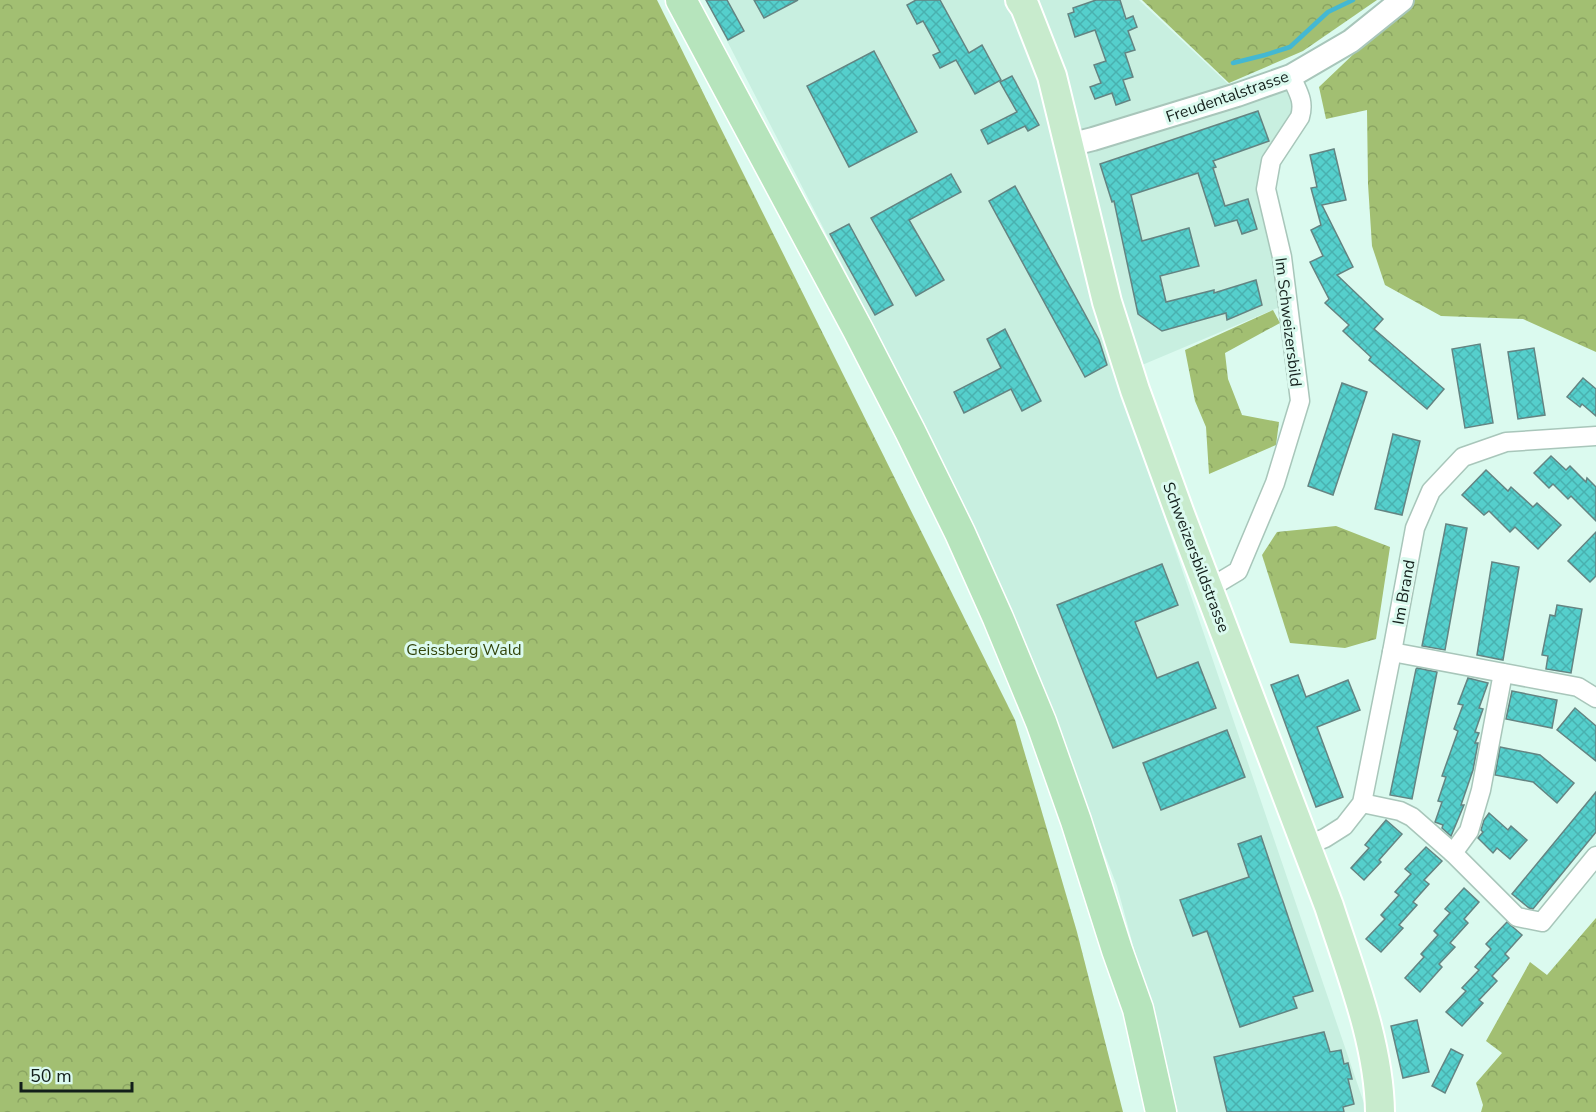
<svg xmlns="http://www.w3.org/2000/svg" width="1596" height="1112" font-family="'Nunito Sans',sans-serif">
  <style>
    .built { fill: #c8efe0 }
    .forest { fill: url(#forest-crowns) }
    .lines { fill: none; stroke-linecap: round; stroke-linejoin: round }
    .stream { stroke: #44b8d2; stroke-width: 4.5 }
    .building { fill: url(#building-cross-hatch); stroke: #648482; stroke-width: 1.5 }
    .minor-casing { stroke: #a8c6ba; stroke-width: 21 }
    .tertiary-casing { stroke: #a8c6ba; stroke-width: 26 }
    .primary-casing { stroke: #fff; stroke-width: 32 }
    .trunk-casing { stroke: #fff; stroke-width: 33 }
    .minor { stroke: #fff; stroke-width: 18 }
    .tertiary { stroke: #fff; stroke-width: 22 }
    .primary { stroke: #c8ebcd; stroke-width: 28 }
    .trunk { stroke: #b6e4bc; stroke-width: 30 }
    .labels { text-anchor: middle; stroke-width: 6; stroke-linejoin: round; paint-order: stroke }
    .street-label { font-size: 16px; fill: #121e1a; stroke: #dbfaef }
    .park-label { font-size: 16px; fill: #32440a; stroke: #dbfaef }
  </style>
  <defs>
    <pattern id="forest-crowns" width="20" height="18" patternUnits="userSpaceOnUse" patternTransform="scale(1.5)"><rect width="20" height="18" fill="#a2bf72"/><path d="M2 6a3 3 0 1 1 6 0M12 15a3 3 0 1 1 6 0" fill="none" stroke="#8aa462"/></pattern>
    <pattern id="building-cross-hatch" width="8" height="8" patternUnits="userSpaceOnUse" patternTransform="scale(1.5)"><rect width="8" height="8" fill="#55cfcc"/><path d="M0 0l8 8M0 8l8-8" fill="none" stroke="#49b1af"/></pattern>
  </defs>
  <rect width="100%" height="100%" fill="#dbfaef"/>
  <!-- built -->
  <polygon class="built" points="706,0 1139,0 1245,100 1289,85 1296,114 1259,193 1282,306 1116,376 1367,1112 1178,1112 1117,886 1040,687 933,441"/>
  <!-- forest -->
  <g class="forest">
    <polygon points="0,0 657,0 1015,720 1077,932 1123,1112 0,1112"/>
    <polygon points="1142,0 1377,0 1303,51 1229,83"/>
    <polygon points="1415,0 1596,0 1596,352 1523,319 1441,316 1385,285 1372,246 1368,184 1367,110 1326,119 1319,87 1383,26"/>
    <polygon points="1273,310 1280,323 1225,353 1228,379 1242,415 1279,422 1276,445 1209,474 1206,427 1195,401 1185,350"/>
    <polygon points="1336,526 1390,547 1376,639 1345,648 1290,643 1262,555 1277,532"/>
    <polygon points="1596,918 1596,1112 1481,1112 1483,1105 1476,1083 1502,1053 1486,1041 1530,962 1547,975"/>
  </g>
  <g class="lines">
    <!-- stream -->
    <polyline class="stream" points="1233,63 1265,55 1290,47 1328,12 1353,0"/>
  </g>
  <!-- building -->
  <g class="building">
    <polygon points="706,0 727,0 744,31 728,40"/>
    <polygon points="754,0 798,0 764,18"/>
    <polygon points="916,0 940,0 969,53 982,45 1001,80 975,94 956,60 940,68 933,55 940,52 923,21 917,24 907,5"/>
    <polygon points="1096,0 1120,0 1126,19 1133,16 1137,27 1128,31 1135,50 1125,53 1133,77 1123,80 1130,100 1116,105 1112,93 1095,99 1090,87 1101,83 1094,65 1106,61 1095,30 1075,37 1068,14 1074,12 1073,8"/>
    <polygon points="874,51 917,132 849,167 807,86"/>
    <polygon points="1012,76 1039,125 1028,131 1025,126 988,144 981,130 1017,112 1000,82"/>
    <polygon points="1258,111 1269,141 1213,161 1216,167 1213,168 1225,206 1248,199 1257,229 1242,234 1237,220 1215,226 1198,173 1131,195 1142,241 1189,228 1199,266 1160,276 1166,302 1214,290 1214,293 1256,280 1262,305 1227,320 1226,313 1162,331 1138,314 1114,201 1112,202 1100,164"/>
    <polygon points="1334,149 1346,200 1322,205 1353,267 1337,275 1383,319 1374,329 1444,389 1427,409 1369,360 1371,357 1343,331 1349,325 1325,303 1329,299 1310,262 1323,256 1311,230 1321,225 1311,188 1317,187 1310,155"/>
    <polygon points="951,174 961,192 909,220 944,280 916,296 871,218"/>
    <polygon points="1015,186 1099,340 1107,365 1085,377 989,201"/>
    <polygon points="849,224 893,305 875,315 830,234"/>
    <polygon points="1005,329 1041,401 1022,411 1011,389 964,413 954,392 1001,368 987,339"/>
    <polygon points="1480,344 1493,423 1465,428 1452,349"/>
    <polygon points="1534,348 1545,415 1518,419 1508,352"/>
    <polygon points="1583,378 1596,389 1596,416 1582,404 1580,407 1567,397"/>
    <polygon points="1342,383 1367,392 1333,495 1308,486"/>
    <polygon points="1393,434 1420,441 1402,515 1375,509"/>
    <polygon points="1551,456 1566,470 1570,466 1586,482 1587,478 1596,487 1596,521 1571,496 1568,499 1553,484 1549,488 1534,473"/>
    <polygon points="1486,470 1508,491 1511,487 1533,507 1537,503 1561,525 1538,549 1515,527 1510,532 1489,511 1484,515 1462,495"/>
    <polygon points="1446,524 1467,528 1445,650 1422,646"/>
    <polygon points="1596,532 1596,576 1590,582 1568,561"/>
    <polygon points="1492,562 1519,567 1503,660 1477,655"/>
    <polygon points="1162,564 1178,605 1135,622 1157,678 1198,662 1216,708 1113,748 1057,605"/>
    <polygon points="1557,605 1582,609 1571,673 1546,669 1548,656 1542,655 1550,615 1555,616"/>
    <polygon points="1417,668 1437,672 1412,799 1390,795 1416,669"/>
    <polygon points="1298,675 1306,697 1348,680 1360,710 1317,727 1343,797 1316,807 1271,685"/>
    <polygon points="1468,678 1488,683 1479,708 1483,709 1475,732 1479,733 1475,743 1478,743 1473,770 1461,805 1464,805 1451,836 1442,828 1443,825 1435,822 1442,802 1438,801 1446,777 1442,776 1458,731 1454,729 1463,705 1458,704"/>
    <polygon points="1512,691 1557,700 1552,728 1506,719"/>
    <polygon points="1575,708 1596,726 1596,761 1557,730"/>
    <polygon points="1227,730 1245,777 1161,810 1143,763"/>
    <polygon points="1500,747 1540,755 1574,783 1557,803 1533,782 1495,775"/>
    <polygon points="1596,792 1596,832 1533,909 1529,908 1512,894"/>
    <polygon points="1489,813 1508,830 1511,826 1527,840 1510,859 1497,848 1493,853 1478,838 1483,832 1481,830 1484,820"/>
    <polygon points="1386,820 1402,834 1379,860 1381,862 1364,880 1351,868 1369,848 1365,845"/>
    <polygon points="1261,836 1313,991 1293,997 1297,1008 1240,1027 1207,931 1193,936 1180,900 1249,877 1238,844"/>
    <polygon points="1426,847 1442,861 1424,880 1429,884 1413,902 1417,905 1399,925 1403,928 1381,952 1366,939 1385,919 1381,915 1399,895 1395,892 1411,874 1405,869"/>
    <polygon points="1464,888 1479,902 1464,919 1468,923 1450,943 1455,947 1439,964 1442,967 1420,992 1405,978 1424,957 1421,954 1438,935 1434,931 1450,913 1445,909"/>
    <polygon points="1507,922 1522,935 1505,954 1509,958 1492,976 1497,981 1479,1000 1483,1003 1462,1026 1446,1012 1466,991 1462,988 1479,970 1475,967 1491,949 1486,944"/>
    <polygon points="1417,1020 1429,1072 1403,1078 1391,1026"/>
    <polygon points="1324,1032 1330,1052 1341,1050 1344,1064 1348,1063 1352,1079 1348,1079 1354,1104 1343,1107 1344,1112 1227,1112 1214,1057"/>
    <polygon points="1451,1049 1463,1055 1445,1093 1432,1086"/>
  </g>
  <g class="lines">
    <defs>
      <g id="minor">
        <path d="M1208,589l30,-18 37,-88 25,-82 -18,-144 -16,-68 5,-28 29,-44c5,-17 -3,-26 -9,-41"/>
        <polyline points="1392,652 1578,687 1596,698"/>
        <polyline points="1362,803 1400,811 1412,817 1453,853 1517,917 1542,922 1596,856"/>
        <polyline points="1306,846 1325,838 1344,826 1362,803 1392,652 1415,528 1431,491 1463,457 1506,442 1596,436"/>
        <polyline points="1453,853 1469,831 1481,790 1503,673"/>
      </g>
      <polyline id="tertiary" points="1069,145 1093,139 1237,95 1291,76 1351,41 1402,0"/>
      <path id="primary" d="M1020,0l5,7 27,69 55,226 28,88 45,124 149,392c21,65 50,137 51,206"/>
      <polyline id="trunk" points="681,0 858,330 910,431 960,533 998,618 1041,722 1076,821 1117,950 1138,1009 1161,1112"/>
    </defs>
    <!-- minor casing -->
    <use href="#minor" class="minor-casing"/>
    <!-- tertiary casing -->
    <use href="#tertiary" class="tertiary-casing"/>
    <!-- primary casing -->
    <use href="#primary" class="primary-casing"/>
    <!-- trunk casing -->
    <use href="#trunk" class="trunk-casing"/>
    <!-- minor -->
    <use href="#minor" class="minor"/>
    <!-- tertiary -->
    <use href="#tertiary" class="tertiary"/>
    <!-- primary -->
    <use href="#primary" class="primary"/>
    <!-- trunk -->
    <use href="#trunk" class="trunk"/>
  </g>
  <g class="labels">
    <!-- street labels -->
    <g class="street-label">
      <text transform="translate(1227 96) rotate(-19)" y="6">Freudentalstrasse</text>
      <text transform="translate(1289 322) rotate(83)" y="6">Im Schweizersbild</text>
      <text transform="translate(1197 557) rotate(69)" y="6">Schweizersbildstrasse</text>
      <text transform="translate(1403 592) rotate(-80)" y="6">Im Brand</text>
    </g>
    <!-- park labels -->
    <g class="park-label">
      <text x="464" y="655">Geissberg Wald</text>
    </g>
  </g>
  <!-- scale -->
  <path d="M21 1082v9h111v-9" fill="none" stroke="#121e1a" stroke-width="3"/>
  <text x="30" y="1082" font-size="18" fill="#121e1a" stroke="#dbfaef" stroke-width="4.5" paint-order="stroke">50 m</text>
</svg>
